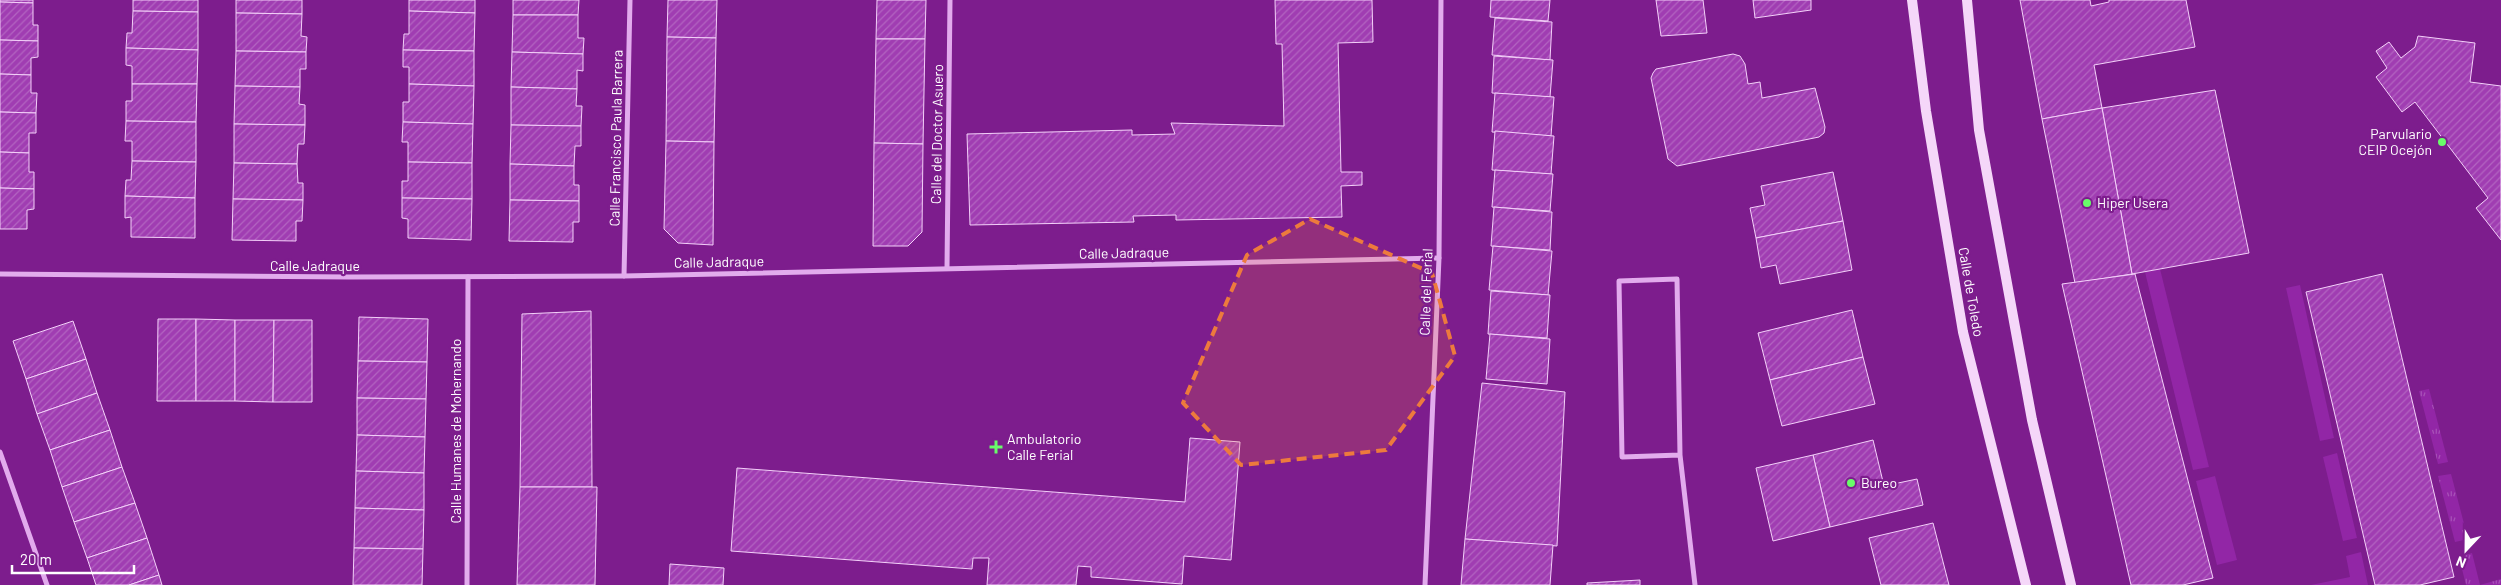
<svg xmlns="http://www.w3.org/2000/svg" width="2501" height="585" font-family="Barlow,sans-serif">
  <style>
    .grass { fill: url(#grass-tufts) }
    .green { fill: #9226a6 }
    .building { fill: url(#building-hatch); stroke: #f3d0f9 }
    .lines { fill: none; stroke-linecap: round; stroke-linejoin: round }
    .street { stroke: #e2abed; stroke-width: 5 }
    .secondary { stroke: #f5d7f9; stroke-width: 10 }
    .marked { fill: #ed7a3d; fill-opacity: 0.2; stroke: #ed7a3d; stroke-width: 4; stroke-dasharray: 10 6; stroke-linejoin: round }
    .poi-dot { fill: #69fc6a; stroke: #7d1d8d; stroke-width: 2 }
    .labels { text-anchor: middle; stroke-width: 4.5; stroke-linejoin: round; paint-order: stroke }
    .street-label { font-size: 14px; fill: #fff; stroke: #7d1d8d }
    .poi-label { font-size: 14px; fill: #fff; stroke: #7d1d8d; text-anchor: start }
  </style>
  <defs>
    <pattern id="grass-tufts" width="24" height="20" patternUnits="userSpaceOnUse" patternTransform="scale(1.25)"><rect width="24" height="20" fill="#9226a6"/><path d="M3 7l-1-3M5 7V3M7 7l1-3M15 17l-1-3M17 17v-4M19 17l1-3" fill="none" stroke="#a851b8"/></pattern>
    <pattern id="building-hatch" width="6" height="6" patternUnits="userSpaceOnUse" patternTransform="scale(1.25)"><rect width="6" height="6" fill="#a03db2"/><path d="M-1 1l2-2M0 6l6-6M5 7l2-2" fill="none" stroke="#b364c1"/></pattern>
  </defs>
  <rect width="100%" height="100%" fill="#7d1d8d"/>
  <!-- grass -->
  <g class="grass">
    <polygon points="2429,389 2448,462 2438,464 2419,391"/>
    <polygon points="2451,474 2468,539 2455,542 2438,476"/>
    <polygon points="2472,553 2480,585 2501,579 2501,585 2466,585 2459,557"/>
  </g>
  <!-- green -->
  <g class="green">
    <polygon points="2160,269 2209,467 2193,470 2145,272"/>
    <polygon points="2300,285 2334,438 2320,441 2286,288"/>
    <polygon points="2337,453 2357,538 2343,541 2323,457"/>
    <polygon points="2215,476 2237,560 2217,565 2196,481"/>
    <polygon points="2361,552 2368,585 2311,585 2350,577 2346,556"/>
  </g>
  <!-- building -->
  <g class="building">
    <polygon points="0,0 33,0 33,3 0,2"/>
    <polygon points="133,0 198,0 198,12 133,11"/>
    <polygon points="236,0 302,0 302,14 236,13"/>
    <polygon points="409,0 475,0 475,13 409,11"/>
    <polygon points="513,0 579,0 578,15 513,15"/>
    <polygon points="668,0 717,0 716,38 667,37"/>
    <polygon points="877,0 926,0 925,39 876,39"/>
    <polygon points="1275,0 1372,0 1373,42 1338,43 1341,172 1362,172 1362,185 1341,186 1342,217 1176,220 1176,215 1133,216 1134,222 970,225 967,134 1132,130 1132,135 1175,134 1171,123 1284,126 1282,44 1276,44"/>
    <polygon points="1491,0 1550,0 1548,21 1490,17"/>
    <polygon points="1656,0 1703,0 1707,33 1661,36"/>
    <polygon points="1753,0 1811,0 1811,10 1755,18"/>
    <polygon points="2020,0 2090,0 2091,6 2109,2 2109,0 2186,0 2195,47 2094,65 2102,108 2042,119"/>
    <polygon points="0,2 33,3 33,25 38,25 38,41 0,40"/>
    <polygon points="133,11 198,12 198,50 126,48 127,33 132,33"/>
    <polygon points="409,11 475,13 474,51 403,50 404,34 409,34"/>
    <polygon points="236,13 302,14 301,36 307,37 306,52 236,51"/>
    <polygon points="513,15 578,15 578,38 584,38 583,54 512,52"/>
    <polygon points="1495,18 1552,22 1550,60 1492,55"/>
    <polygon points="2418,36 2475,43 2470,82 2501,86 2501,240 2476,208 2488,198 2415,102 2402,112 2376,77 2387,68 2376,51 2389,42 2401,58 2415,47"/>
    <polygon points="667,37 716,38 714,142 666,141"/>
    <polygon points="876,39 925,39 923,144 874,143"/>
    <polygon points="0,40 38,41 38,57 31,58 31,75 0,74"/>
    <polygon points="126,48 198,50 197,84 132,84 132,66 126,65"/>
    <polygon points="403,50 474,51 474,86 409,84 409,67 403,67"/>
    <polygon points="236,51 306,52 306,69 300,69 300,87 235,86"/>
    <polygon points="512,52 583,54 583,71 577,70 577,89 511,87"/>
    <polygon points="1733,54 1740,56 1745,64 1748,84 1760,82 1762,98 1815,88 1825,127 1824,133 1819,137 1677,166 1668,159 1651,78 1653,73 1656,69"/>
    <polygon points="1494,56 1553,60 1550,97 1492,93"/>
    <polygon points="0,74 31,75 31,93 37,93 36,113 0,112"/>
    <polygon points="132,84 197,84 196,122 126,121 126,101 132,101"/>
    <polygon points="409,84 474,86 473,124 403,122 403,102 409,102"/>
    <polygon points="235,86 300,87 299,104 305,105 305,125 234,124"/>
    <polygon points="511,87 577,89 576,106 582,106 581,126 511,125"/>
    <polygon points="2215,90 2249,253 2132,274 2102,108"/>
    <polygon points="1495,93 1554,97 1551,136 1492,132"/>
    <polygon points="2102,108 2132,274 2075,283 2042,119"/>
    <polygon points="0,112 36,113 36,133 29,133 29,153 0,152"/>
    <polygon points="126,121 196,122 196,162 132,161 132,141 125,141"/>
    <polygon points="403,122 473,124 472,163 408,162 408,142 402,142"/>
    <polygon points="234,124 305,125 304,144 298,144 297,164 234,163"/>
    <polygon points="511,125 581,126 581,146 575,146 574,166 510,164"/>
    <polygon points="1495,131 1554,136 1551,174 1492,170"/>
    <polygon points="666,141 714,142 713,245 678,243 664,229"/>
    <polygon points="874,143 923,144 922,232 908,246 873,246"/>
    <polygon points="0,152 29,153 29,172 34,172 34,189 0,188"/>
    <polygon points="132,161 196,162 195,198 125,196 126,180 131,180"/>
    <polygon points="408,162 472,163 472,199 402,198 402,181 408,181"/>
    <polygon points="234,163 297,164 298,183 303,183 303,200 233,199"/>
    <polygon points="510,164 574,166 574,185 579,185 579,201 510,200"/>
    <polygon points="1495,170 1553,174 1550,211 1492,207"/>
    <polygon points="1833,172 1843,221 1756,238 1750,208 1765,205 1761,186"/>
    <polygon points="0,188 34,189 34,209 27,210 27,229 0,229"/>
    <polygon points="125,196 195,198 195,238 131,237 131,217 125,218"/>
    <polygon points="402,198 472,199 471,240 408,238 408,219 402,218"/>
    <polygon points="233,199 303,200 302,221 296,221 296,241 232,240"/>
    <polygon points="510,200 579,201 579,222 573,222 573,242 509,241"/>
    <polygon points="1494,207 1552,212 1550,250 1491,246"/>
    <polygon points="1843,221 1852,270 1780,284 1776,265 1761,268 1756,238"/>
    <polygon points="1493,246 1552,251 1548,295 1489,290"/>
    <polygon points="2135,274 2213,578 2183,585 2131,585 2062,284"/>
    <polygon points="2382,274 2454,577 2420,585 2375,585 2306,292"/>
    <polygon points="1491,291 1550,295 1547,338 1488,334"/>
    <polygon points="1852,310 1863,357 1770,380 1758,333"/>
    <polygon points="591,311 592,487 520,487 522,314"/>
    <polygon points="359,317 428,319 427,362 358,361"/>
    <polygon points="158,319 196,319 196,401 157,401"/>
    <polygon points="196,319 235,320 235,401 196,401"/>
    <polygon points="235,320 274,320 273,402 235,401"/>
    <polygon points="274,320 312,320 312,402 273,402"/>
    <polygon points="73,321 86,359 26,379 13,341"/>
    <polygon points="1490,334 1550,339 1547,384 1486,379"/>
    <polygon points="1863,357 1875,404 1782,426 1770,380"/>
    <polygon points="86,359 97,393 37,414 26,379"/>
    <polygon points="358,361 427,362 426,399 357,398"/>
    <polygon points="1482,383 1565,392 1557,546 1465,539"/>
    <polygon points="97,393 110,430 50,450 37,414"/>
    <polygon points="357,398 426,399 425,437 357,435"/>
    <polygon points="110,430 122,467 62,487 50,450"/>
    <polygon points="357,435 425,437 424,473 356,471"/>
    <polygon points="1190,438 1240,442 1231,560 1184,556 1182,584 1091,577 1091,567 1078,566 1076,585 987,585 989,558 973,558 972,569 731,551 737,468 1185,502"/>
    <polygon points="1873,440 1884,486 1917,479 1923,505 1830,527 1813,455"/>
    <polygon points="1813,455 1830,527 1773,541 1756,468"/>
    <polygon points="122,467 135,503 74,522 62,487"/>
    <polygon points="356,471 424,473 424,510 355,508"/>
    <polygon points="520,487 597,487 595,585 517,585"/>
    <polygon points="135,503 147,538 87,558 74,522"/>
    <polygon points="355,508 424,510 423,549 354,548"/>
    <polygon points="1933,523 1949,585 1881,585 1869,538"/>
    <polygon points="147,538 159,575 129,585 96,585 87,558"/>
    <polygon points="1465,539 1553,545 1550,585 1461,585"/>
    <polygon points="354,548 423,549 422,585 353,585"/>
    <polygon points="670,564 724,568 723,585 669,585"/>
    <polygon points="159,575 162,585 129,585"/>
    <polygon points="1640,580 1640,585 1587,585 1587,583"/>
  </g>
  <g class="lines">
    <!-- street -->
    <g class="street">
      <polyline points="947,268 950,0"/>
      <polyline points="0,274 349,277 624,276 1439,258"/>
      <polyline points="624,276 630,0"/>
      <polyline points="0,452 47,585"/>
      <polyline points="1680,455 1622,457 1619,281 1677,279 1680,455 1695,585"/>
      <polyline points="467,585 468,277"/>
      <polyline points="1425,585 1439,258 1441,0"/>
    </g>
    <!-- secondary -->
    <g class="secondary">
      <polyline points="1912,0 1926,111 1963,332 2026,585"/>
      <polyline points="1967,0 1979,130 2032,420 2071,585"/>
    </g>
  </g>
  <!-- marked area -->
  <path class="marked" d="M1310,219l122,54 23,83 -69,94 -145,15 -58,-62 64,-148z"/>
  <!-- markers -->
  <g class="poi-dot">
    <circle cx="2442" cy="142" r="5"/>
    <circle cx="2087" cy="203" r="5"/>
    <path d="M993.5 439.5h5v5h5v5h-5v5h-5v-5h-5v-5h5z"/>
    <circle cx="1851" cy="483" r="5"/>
  </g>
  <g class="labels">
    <!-- street labels -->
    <g class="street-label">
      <text transform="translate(937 134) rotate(-89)" y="5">Calle del Doctor Asuero</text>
      <text transform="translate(616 138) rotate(-89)" y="5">Calle Francisco Paula Barrera</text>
      <text transform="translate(1124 253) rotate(-1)" y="5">Calle Jadraque</text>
      <text transform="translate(719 262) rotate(-1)" y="5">Calle Jadraque</text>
      <text x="315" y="271">Calle Jadraque</text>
      <text transform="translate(1426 292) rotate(-88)" y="5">Calle del Ferial</text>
      <text transform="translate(1971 292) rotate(80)" y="5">Calle de Toledo</text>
      <text transform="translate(456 431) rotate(-90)" y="5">Calle Humanes de Mohernando</text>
    </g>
    <!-- poi labels -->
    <g class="poi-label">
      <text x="2432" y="139" text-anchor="end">Parvulario<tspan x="2432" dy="16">CEIP Ocejón</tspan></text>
      <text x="2097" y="208">Hiper Usera</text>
      <text x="1007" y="444">Ambulatorio<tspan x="1007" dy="16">Calle Ferial</tspan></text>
      <text x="1861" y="488">Bureo</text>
    </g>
  </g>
  <!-- north arrow -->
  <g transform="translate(2466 550) rotate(202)" stroke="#7d1d8d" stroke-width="4" paint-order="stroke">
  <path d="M0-4L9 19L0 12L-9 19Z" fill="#ffffff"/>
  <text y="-8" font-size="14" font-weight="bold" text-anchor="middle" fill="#ffffff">N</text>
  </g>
  <!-- scale -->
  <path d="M12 565v8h122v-8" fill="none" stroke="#ffffff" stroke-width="2.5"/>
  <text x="20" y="565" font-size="15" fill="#ffffff" stroke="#7d1d8d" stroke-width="4" paint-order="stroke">20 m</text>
</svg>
